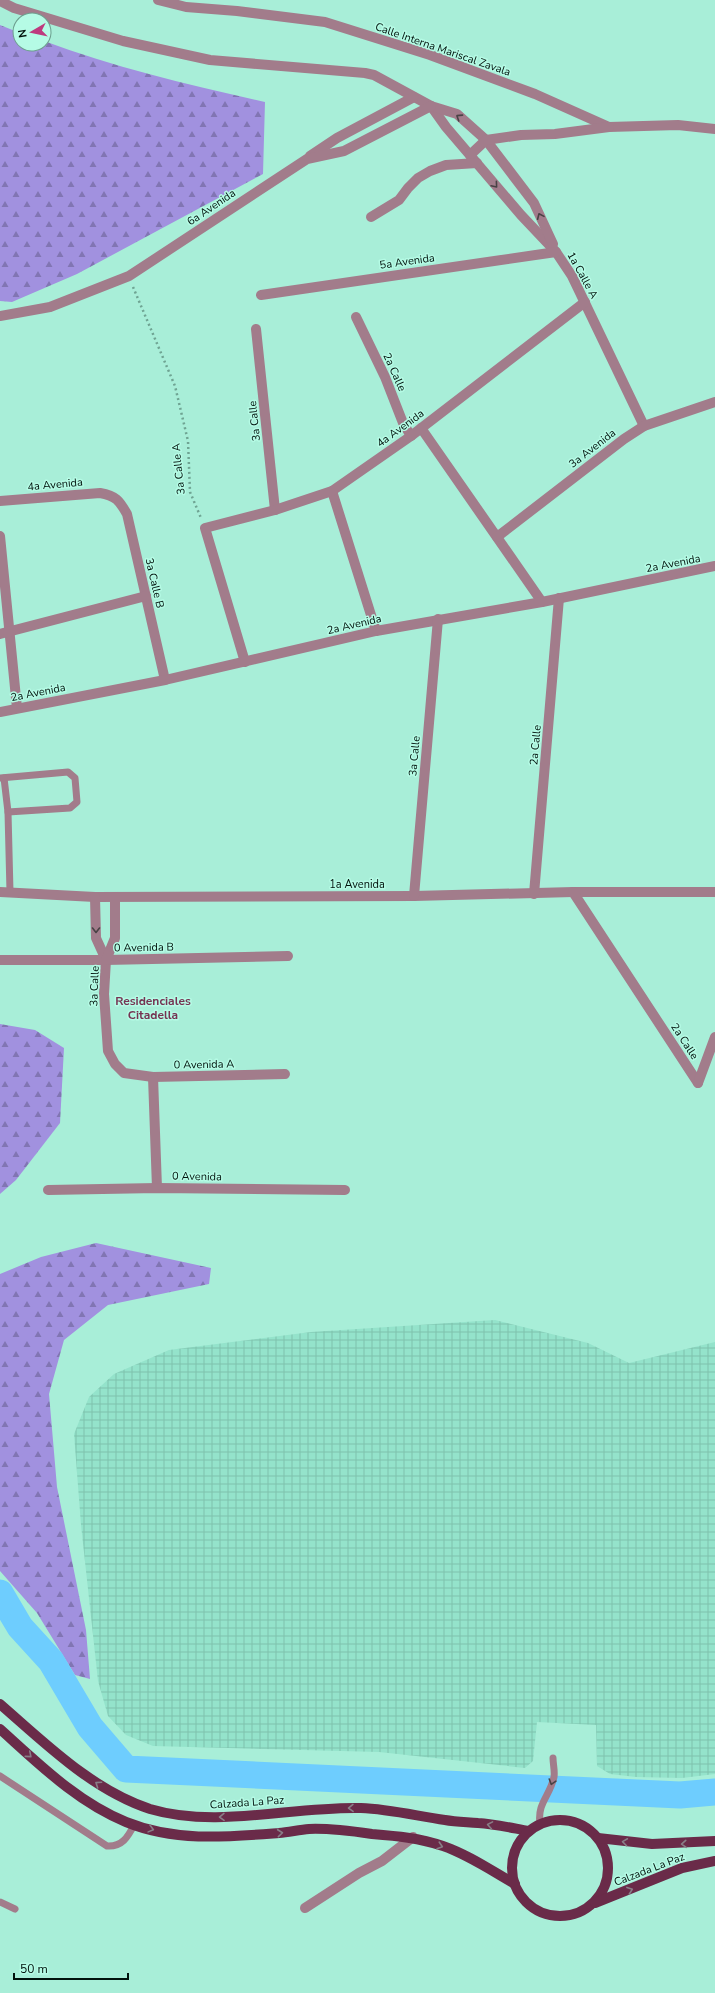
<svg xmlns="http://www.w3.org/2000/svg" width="715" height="1993" font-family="'Nunito Sans',sans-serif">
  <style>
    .industrial { fill: url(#industrial-grid) }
    .forest { fill: url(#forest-firs) }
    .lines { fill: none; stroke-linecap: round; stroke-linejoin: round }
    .river { stroke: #6ecdfe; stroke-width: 27 }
    .path { stroke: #6fa493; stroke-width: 2.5; stroke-dasharray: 2 3; stroke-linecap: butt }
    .service { stroke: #a27c8b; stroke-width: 7 }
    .minor { stroke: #a27c8b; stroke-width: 10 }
    .primary { stroke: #6a2b49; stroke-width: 10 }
    .oneway { stroke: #494245 }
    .oneway2 { stroke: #887e87 }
    .labels { text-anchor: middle; stroke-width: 3; stroke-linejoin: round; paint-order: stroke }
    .street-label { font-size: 11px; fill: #00120c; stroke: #b5fbe5 }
    .neighbourhood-label { font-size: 12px; font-weight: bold; fill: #753352; stroke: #b5fbe5 }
  </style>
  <defs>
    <pattern id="industrial-grid" width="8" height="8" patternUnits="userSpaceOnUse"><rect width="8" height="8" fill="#94e3cb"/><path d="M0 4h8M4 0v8" fill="none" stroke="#7ec2ad"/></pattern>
    <pattern id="forest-firs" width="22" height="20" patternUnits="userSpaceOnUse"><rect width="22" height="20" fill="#a191df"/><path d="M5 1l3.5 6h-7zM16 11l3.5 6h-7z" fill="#8175b3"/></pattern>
  </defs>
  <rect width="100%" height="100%" fill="#a8eed8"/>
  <!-- industrial -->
  <polygon class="industrial" points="495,1320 588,1343 629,1363 715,1342 715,1774 682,1778 636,1777 610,1774 597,1766 596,1725 537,1722 533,1761 525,1768 379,1752 153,1746 126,1735 108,1716 98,1681 81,1525 74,1434 89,1397 114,1374 169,1350 311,1332"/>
  <!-- forest -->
  <g class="forest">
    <path d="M0,25l20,8v11h24v-3c72,27 146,44 221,61l-2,72 -186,100 -65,28 -12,-1z"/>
    <polygon points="0,1024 35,1030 64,1048 60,1123 16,1180 0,1194"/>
    <polygon points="96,1243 211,1268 209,1284 108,1305 64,1340 49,1394 57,1487 86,1630 90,1679 75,1675 37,1613 0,1571 0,1274 41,1257"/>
  </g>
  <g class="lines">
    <!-- river -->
    <polyline class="river" points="0,1593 20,1627 51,1661 90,1727 126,1769 680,1795 715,1792"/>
    <!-- path -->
    <polyline class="path" points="133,287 175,386 188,441 190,492 201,518"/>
    <!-- service -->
    <g class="service">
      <polyline points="0,778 68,772 75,778 77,802 70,808 8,812"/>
      <polyline points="4,778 8,812 10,892"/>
      <path d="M0,1776l107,70c15,1 21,-9 27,-21"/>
      <path d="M540,1824c-3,-21 10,-28 14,-47 1,-6 -1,-13 -1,-19"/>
      <polyline points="0,1902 15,1909"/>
    </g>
    <!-- minor -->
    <g class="minor">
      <polyline points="158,0 186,7 237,11 325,22 430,55 535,94 609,127 678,125 715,129"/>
      <polyline points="0,1 14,8 123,41 210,60 365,73 374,75 431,106 446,127 521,215 556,252 572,276 644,426"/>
      <polyline points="431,106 457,114 486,140 534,203 553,244"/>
      <polyline points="470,155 486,140 521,135 555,134 609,127"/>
      <polyline points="310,156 337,138 414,97"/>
      <polyline points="371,217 399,200 408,188 418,178 430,171 446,165 477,163"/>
      <polyline points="261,295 556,252"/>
      <polyline points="0,316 50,307 129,276 307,159 344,151 431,106"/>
      <polyline points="356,317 385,377 403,423 411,436"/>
      <polyline points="256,329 275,510"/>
      <polyline points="421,428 542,602"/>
      <polyline points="332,491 376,631"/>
      <path d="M0,501l100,-8c16,3 19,7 27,21l38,166"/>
      <polyline points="0,536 17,708"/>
      <polyline points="497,537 624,439 644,426 715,402"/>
      <polyline points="0,634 146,596"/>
      <polyline points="245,662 205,528 275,510 332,491 411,436 585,302"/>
      <polyline points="0,712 165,680 376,631 542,602 715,566"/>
      <polyline points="0,892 95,897 414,896 573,892 715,892"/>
      <polyline points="573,892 698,1083"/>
      <polyline points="534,894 559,598"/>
      <polyline points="414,896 438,619"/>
      <polyline points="95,897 96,938 106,960 104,994 108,1051 115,1064 124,1073 153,1077 285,1074"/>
      <polyline points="0,960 106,960 288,956"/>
      <polyline points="106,960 115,938 115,897"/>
      <polyline points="153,1077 157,1188"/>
      <polyline points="698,1083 715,1037"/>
      <polyline points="48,1190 157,1188 345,1190"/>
      <polyline points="305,1908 359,1873 382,1861 413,1837"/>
    </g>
    <!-- primary -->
    <g class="primary">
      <path d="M0,1704c45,39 92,86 150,105 67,20 142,-3 211,-1 28,1 56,8 84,12 11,2 22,2 33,3 17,1 34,5 51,8"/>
      <path d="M0,1729c39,35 77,73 126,93 49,20 101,15 153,11 10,-1 20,-3 30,-4 21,-1 42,2 63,5 25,2 47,4 71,12 26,9 49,25 72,38"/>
      <circle cx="560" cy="1868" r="48"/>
      <polyline points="598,1838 652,1844 715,1841"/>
      <polyline points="595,1903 682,1868 715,1861"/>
    </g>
  </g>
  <!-- one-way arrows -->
  <defs><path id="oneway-chevron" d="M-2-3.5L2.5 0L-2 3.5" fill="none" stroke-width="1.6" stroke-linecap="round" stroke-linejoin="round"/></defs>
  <g class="oneway">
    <use href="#oneway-chevron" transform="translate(459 117) rotate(-147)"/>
    <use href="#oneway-chevron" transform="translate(495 185) rotate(50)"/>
    <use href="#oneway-chevron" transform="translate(540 216) rotate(-114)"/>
    <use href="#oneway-chevron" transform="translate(96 930) rotate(90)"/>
    <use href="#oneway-chevron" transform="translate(552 1782) rotate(107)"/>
  </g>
  <g class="oneway2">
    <use href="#oneway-chevron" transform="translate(29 1755) rotate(41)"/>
    <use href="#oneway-chevron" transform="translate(98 1784) rotate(-146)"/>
    <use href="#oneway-chevron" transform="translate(351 1808) rotate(179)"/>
    <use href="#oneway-chevron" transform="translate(222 1817) rotate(179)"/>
    <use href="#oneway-chevron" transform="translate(490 1825) rotate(-170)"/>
    <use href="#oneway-chevron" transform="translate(151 1829) rotate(15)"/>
    <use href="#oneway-chevron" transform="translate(280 1833) rotate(-6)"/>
    <use href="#oneway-chevron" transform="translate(625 1842) rotate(-172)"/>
    <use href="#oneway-chevron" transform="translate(684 1844) rotate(176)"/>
    <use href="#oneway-chevron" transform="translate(440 1846) rotate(18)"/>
    <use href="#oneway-chevron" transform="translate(630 1890) rotate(-20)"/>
  </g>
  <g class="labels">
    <!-- street labels -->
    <g class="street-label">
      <text transform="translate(443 49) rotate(19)" y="4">Calle Interna Mariscal Zavala</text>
      <text transform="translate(211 207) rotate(-34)" y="4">6a Avenida</text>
      <text transform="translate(407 261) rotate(-8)" y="4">5a Avenida</text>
      <text transform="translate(583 275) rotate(61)" y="4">1a Calle A</text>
      <text transform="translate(395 372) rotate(66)" y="4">2a Calle</text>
      <text transform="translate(254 421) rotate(-96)" y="4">3a Calle</text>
      <text transform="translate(400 428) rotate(-36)" y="4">4a Avenida</text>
      <text transform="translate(592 448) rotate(-38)" y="4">3a Avenida</text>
      <text transform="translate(178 469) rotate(-96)" y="4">3a Calle A</text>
      <text transform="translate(55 484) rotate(-5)" y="4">4a Avenida</text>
      <text transform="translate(673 563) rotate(-11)" y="4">2a Avenida</text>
      <text transform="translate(155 583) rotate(77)" y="4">3a Calle B</text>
      <text transform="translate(354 624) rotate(-13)" y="4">2a Avenida</text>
      <text transform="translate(38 692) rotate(-11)" y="4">2a Avenida</text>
      <text transform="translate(535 745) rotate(-85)" y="4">2a Calle</text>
      <text transform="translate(414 756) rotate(-85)" y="4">3a Calle</text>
      <text x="357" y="888">1a Avenida</text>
      <text transform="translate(144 947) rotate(-1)" y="4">0 Avenida B</text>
      <text transform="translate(94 986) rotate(-88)" y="4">3a Calle</text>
      <text transform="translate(685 1041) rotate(57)" y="4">2a Calle</text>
      <text transform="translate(204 1064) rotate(-1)" y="4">0 Avenida A</text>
      <text transform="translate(197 1176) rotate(1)" y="4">0 Avenida</text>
      <text transform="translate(247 1802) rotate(-4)" y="4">Calzada La Paz</text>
      <text transform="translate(649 1869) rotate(-21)" y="4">Calzada La Paz</text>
    </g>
    <!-- neighbourhood labels -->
    <g class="neighbourhood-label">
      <text x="153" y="1005">Residenciales<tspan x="153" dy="14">Citadella</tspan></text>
    </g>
  </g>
  <!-- north arrow -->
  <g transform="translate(32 32) rotate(261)"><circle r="19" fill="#b5fbe5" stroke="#6d9e8e"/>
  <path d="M0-3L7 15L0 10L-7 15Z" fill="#be3a7e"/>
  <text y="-6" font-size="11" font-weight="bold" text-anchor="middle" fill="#00120c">N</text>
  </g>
  <!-- scale -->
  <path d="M14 1973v6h114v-6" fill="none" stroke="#00120c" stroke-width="2"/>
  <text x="20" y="1973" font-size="12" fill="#00120c" stroke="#b5fbe5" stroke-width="3" paint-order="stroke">50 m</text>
</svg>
